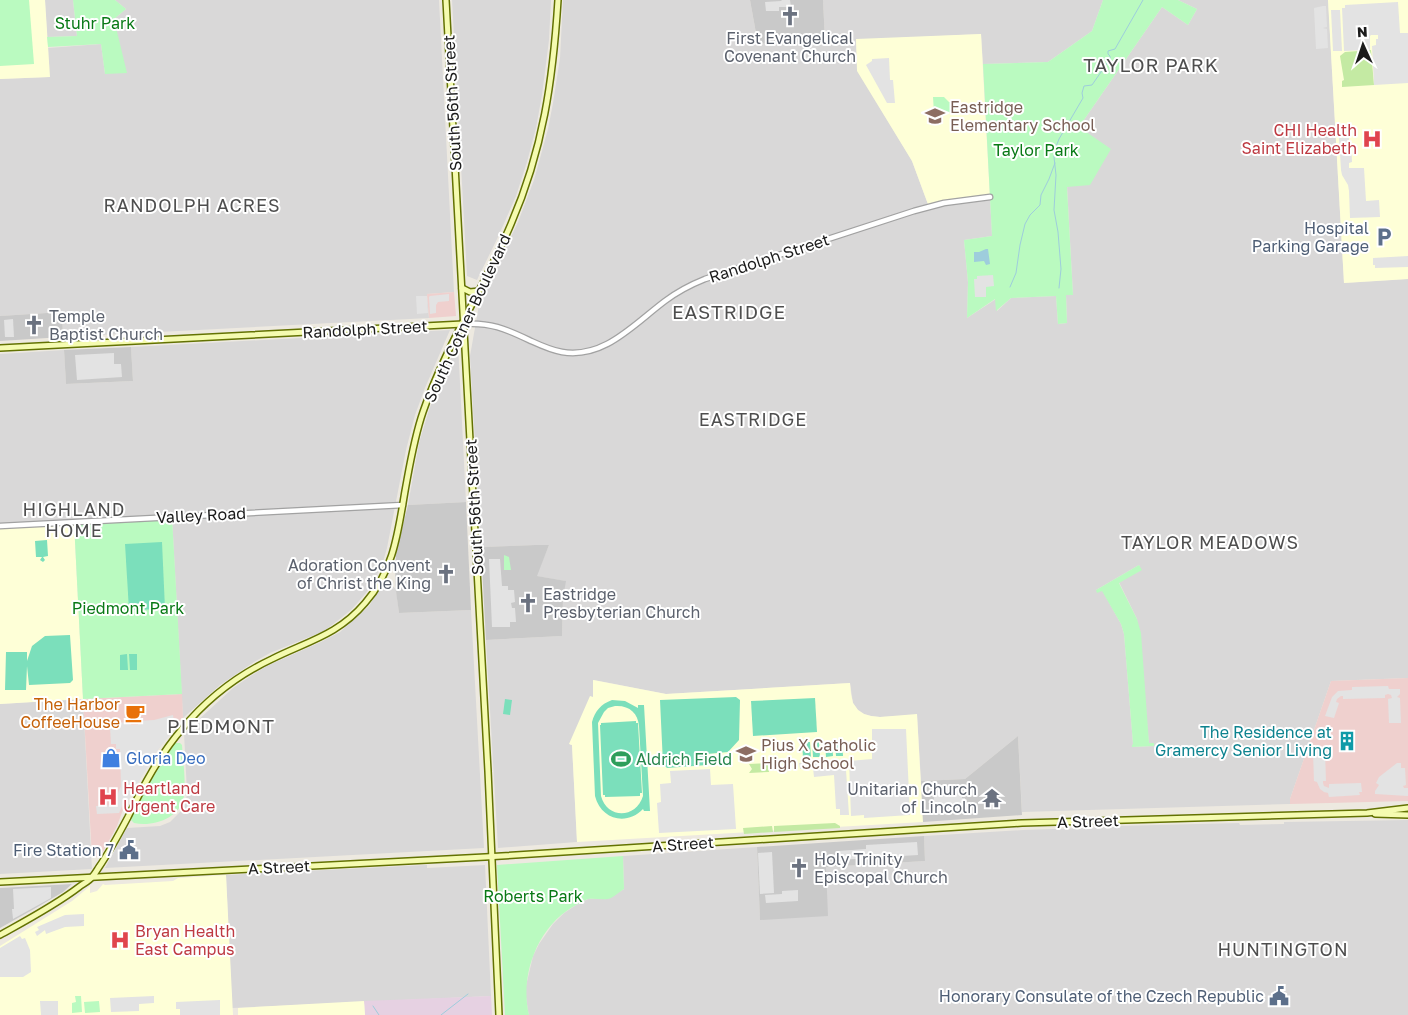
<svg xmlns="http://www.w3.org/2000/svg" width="1408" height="1015" font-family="'Golos Text',sans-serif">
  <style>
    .residential { fill: #d9d8d8; fill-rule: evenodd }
    .commercial { fill: #efd0ce }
    .industrial { fill: #e6d1e2 }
    .education { fill: #feffd7 }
    .religious { fill: #c9c9c9 }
    .grass { fill: #c4eaa3 }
    .park { fill: #bafac0 }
    .pitch { fill: #7bdfbb; fill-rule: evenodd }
    .parking { fill: #e3e3e3 }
    .water { fill: #9ecddc }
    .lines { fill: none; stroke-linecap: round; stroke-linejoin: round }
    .stream { stroke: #9ecddc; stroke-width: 1 }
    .tertiary-casing { stroke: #a2a2a2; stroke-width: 7 }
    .secondary-casing { stroke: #637202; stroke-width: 8 }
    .tertiary { stroke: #fff; stroke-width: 4.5 }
    .secondary { stroke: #f5fbb0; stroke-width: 5 }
    .labels { text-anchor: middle; stroke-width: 4; stroke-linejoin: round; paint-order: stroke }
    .park-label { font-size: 16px; fill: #087915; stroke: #fff }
    .worship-label { font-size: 16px; fill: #5b616d; stroke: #fff; text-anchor: start }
    .street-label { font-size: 16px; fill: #1b1b1b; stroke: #fff }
    .education-label { font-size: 16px; fill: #785e54; stroke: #fff; text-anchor: start }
    .health-label { font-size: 16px; fill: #be3a42; stroke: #fff; text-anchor: start }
    .service-label { font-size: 16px; fill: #4e5e75; stroke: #fff; text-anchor: end }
    .food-label { font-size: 16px; fill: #c56008; stroke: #fff; text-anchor: end }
    .culture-label { font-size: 16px; fill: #0d838f; stroke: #fff; text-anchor: end }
    .shop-label { font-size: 16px; fill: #366cbe; stroke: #fff; text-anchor: start }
    .leisure-label { font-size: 16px; fill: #27864d; stroke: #fff; text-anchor: start }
    .neighbourhood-label { font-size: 18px; letter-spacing: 1px; fill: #4e4e4e; stroke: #fff }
    .quarter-label { font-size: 19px; letter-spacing: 1px; fill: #4e4e4e; stroke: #fff }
  </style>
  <rect width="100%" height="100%" fill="#ede9e0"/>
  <!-- residential -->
  <g class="residential">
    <polygon points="45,0 73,0 77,36 47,37"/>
    <polygon points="115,0 439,0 454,292 427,294 429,318 63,337 62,312 0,316 0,79 49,77 48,48 101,44 105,74 114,19 126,9"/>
    <polygon points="452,0 551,0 549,40 542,95 536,128 527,162 516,196 498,237 477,280 467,276"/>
    <path d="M563,0h187l8,44 67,-3 -2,-41h280l-11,31 -44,31 -65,2 -2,-30 -125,6 2,31 54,90 17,46 61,-10 2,39 -28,4 4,42 -1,36 29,-19 1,12 14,-13 45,-2 2,28 9,-1 -1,-28h7l-6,-109 12,-59 83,-120 26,18 9,-16 -19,-9h150l16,283 64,-4v399l-77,3 -41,118v5l-268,8 -4,-76 -53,43 -44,2 -4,-66 -37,2 -9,-1 -7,-2 -6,-4 -5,-7 -3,-20 -184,11 -72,-14 -1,17 -23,48h2l5,97 -79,6 -12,-208 76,-4 1,-38 2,-17 -29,-5 13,-31h-14l-54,2 -11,-191 9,-51 39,-83 16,-42 14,-51 5,-26 7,-45zM1139,565l2,5 -22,12 18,37 12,125 5,-1v3l-22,1 1,-3 -9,-110 -3,-10 -19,-34h-6z"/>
    <polygon points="450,330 425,388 415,415 406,450 387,548 383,562 376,577 366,593 352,609 341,618 324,631 270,653 254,662 220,685 183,718 172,517 0,526 0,354 64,350 66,384 133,381 131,347"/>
    <polygon points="458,343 466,502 408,505 419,443 429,410 439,383"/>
    <polygon points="383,583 391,585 396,589 399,613 471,610 484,848 105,868 127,828 160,826 170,822 181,811 186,801 187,792 184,733 233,688 249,677 267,666 321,642 340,632 369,606"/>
    <polygon points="83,699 92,869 0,874 0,704"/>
    <polygon points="1408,820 1408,1015 529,1015 528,1011 526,997 526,986 533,956 539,944 553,924 564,913 576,905 588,899 609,898 624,889 623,856 757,847 760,919 825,867 925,861 924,836 1023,830 1114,827 1115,826 1239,823 1240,825 1284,824 1284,822"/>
    <polygon points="427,865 427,868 485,865 491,996 232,1008 226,875"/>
  </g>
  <!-- commercial -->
  <g class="commercial">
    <polygon points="454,292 456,316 429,318 427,294"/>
    <polygon points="1408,678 1408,801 1290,804 1290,799 1331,681"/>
    <polygon points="182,694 183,718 177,724 163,742 142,773 124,807 117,826 100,857 92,857 83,699"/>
  </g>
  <!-- industrial -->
  <polygon class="industrial" points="491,996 492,1015 365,1015 364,1001"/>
  <!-- education -->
  <g class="education">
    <polygon points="0,0 45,0 50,77 0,79"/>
    <polygon points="1328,0 1408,0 1408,279 1344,283"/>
    <polygon points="981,34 990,197 929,207 912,161 857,71 856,39"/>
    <polygon points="74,522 83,699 0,704 0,526"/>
    <polygon points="593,680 666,694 850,683 851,694 853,703 858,710 864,714 871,716 880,717 917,714 923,822 577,842 572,745 569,744 590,696 593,697"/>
    <polygon points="226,875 233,1015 0,1015 0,946 72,901 90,886 90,893 97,891 103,884 105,885 173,881 178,878"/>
    <polygon points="364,1001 365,1015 238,1015 238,1008"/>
  </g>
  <!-- religious -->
  <g class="religious">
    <polygon points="750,0 823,0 825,41 758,44"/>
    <polygon points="62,312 63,337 0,341 0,316"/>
    <polygon points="131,347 133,381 66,384 64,350"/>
    <polygon points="466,502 471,610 399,613 395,584 396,553 408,505"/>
    <polygon points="535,545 549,545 537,576 566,581 563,598 562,636 486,640 481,547"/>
    <polygon points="1018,736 1022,815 923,822 921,781 965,779"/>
    <polygon points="924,836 925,861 826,867 828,916 760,920 757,847"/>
    <polygon points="72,884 63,892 34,909 0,928 0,888"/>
  </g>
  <!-- grass -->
  <g class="grass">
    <polygon points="1371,50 1374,85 1342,87 1342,81 1344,80 1340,56 1345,52"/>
    <polygon points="768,763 769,772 749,773 752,769 749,764"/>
    <polygon points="835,823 840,826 840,828 774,832 774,826"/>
    <polygon points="772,826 773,832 744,834 743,828"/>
  </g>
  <!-- park -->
  <g class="park">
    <polygon points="0,0 29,0 34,64 0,66"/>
    <polygon points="73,0 115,0 126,9 114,19 127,73 105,74 101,44 48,47 47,37 77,36"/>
    <polygon points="1103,0 1178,0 1197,9 1188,25 1162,7 1079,127 1111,149 1090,185 1067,187 1073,295 1066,295 1067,323 1058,324 1056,296 1011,298 996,311 995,299 967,318 968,282 964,240 992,236 983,64 1048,62 1092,31"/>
    <polygon points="933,97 944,97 949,102 956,102 956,112 934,113"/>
    <polygon points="172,517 182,694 83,699 74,522"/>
    <polygon points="504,555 509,557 511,570 504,570"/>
    <polygon points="1139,565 1142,570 1119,583 1137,619 1141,633 1149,743 1154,743 1154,746 1132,747 1132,745 1133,744 1124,634 1121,624 1102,591 1097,593 1096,590"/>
    <path d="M175,743h5l2,2c1,16 4,36 2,51 -4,23 -31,31 -50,27l-3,-3 1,-3 18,-35z"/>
    <path d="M623,856l1,33c-5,3 -11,9 -16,10 -7,1 -13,-1 -20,0 -3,1 -7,3 -10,5 -39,19 -59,70 -49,111h-24l-8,-150z"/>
    <polygon points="75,996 81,996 82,1012 72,1013 72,1003 76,1002"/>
    <polygon points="99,1001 100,1012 85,1013 84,1002"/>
  </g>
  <!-- pitch -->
  <g class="pitch">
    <polygon points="47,540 48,556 43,557 45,560 43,562 40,560 42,557 36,557 35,541"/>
    <polygon points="162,542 165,609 129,610 125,544"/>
    <polygon points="70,635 73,680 70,683 29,685 27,666 26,690 5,690 6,652 27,652 27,661 32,646 45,636"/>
    <polygon points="127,654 128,670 120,670 120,655"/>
    <polygon points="129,654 137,654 137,670 130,670"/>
    <polygon points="736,697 740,700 739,740 728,752 707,754 707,765 667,768 663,764 660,700"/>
    <polygon points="815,698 817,732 753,736 751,701"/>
    <polygon points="505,699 512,700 510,715 503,714"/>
    <path d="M612,700l13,1 13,7v-3h6l6,106h-6l-1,-2c-16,17 -42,11 -48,-13l-3,-74c3,-11 9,-18 20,-22zM615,706c14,-1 23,7 24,20l4,70c-7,23 -36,23 -42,0l-3,-73 6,-11 4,-4z"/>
    <polygon points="636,721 636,723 638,723 642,793 640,793 640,796 605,797 605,795 603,795 600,725 601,725 601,723"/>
    <polygon points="842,740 843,756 836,756 835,741"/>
    <polygon points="819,741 820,757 813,757 812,742"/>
    <polygon points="825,741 832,741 833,756 826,757"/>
    <polygon points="802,742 810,742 811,758 803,758"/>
  </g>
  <!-- parking -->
  <g class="parking">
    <polygon points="782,0 790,0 791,7 779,7 779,11 766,11 765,2 781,1"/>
    <polygon points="1398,2 1400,33 1408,33 1408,83 1374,85 1372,46 1376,45 1376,39 1378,39 1378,35 1371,35 1370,36 1370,50 1344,51 1342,8 1345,8 1345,5"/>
    <polygon points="1323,6 1326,6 1327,27 1323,28 1327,29 1328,48 1316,49 1314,8"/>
    <polygon points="1340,10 1342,51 1333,51 1331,10"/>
    <polygon points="889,58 890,80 893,80 895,103 887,103 866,65 872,61 872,59"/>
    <polygon points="1349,137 1349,140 1351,140 1352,162 1349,163 1349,168 1364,168 1366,201 1379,200 1380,217 1350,218 1349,191 1348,185 1342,175 1341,170 1339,138"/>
    <polygon points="1408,256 1408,267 1375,268 1375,265 1373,265 1373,258"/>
    <polygon points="993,275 994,286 986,287 986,297 975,297 974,279 977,279 977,276"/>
    <polygon points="449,294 449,301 438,302 436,305 436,313 430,314 429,297 430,296"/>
    <polygon points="416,296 427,296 428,313 417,314"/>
    <polygon points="13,319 14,337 5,337 4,320"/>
    <polygon points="114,353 114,364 121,364 122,377 77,380 75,355"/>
    <polygon points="489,559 500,559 502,586 508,586 508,590 514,590 515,602 511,603 512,608 515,608 516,622 510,622 510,627 492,627"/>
    <polygon points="1388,686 1389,689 1400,689 1400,694 1397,697 1400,698 1401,723 1389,723 1388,699 1392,698 1391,695 1388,694 1385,695 1385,698 1343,699 1343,696 1341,696 1337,699 1336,702 1339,703 1334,718 1325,716 1332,697 1338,691 1352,690 1352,687"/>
    <polygon points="173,715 175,728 154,755 128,801 125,800 119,813 97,814 96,806 113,805 121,786 120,749 116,749 116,744 111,744 110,727 113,727 113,723 131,722 131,725 138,725 138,721 154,720"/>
    <polygon points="872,729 906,729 910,815 864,818 864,815 851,816 849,761 872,759"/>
    <polygon points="1317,751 1325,751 1326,781 1323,781 1323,783 1324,786 1329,788 1329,784 1361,783 1362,792 1359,792 1360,795 1329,797 1328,793 1324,792 1320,789 1317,782 1314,781 1313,753 1316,753"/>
    <polygon points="818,762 819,768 842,766 842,770 846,770 849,815 840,815 840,809 836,809 834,775 814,777 813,768 800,769 799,763"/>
    <polygon points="1397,763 1401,763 1401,768 1405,768 1406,785 1403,786 1404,788 1408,788 1408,796 1375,794 1375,791 1379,785 1376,783 1379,777"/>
    <polygon points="710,769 711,785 733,784 736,829 659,833 657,803 661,802 660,784 671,783 670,771"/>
    <polygon points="961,786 962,798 965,798 966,812 938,814 938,810 935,811 933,788"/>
    <polygon points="917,842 918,855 839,860 838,851 866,849 866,845"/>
    <polygon points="772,852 774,893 760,894 758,853"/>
    <polygon points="51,887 51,898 13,919 12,909 14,909 13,889"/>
    <polygon points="798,890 798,901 766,903 765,895 782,894 782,891"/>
    <polygon points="84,914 84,926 65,927 46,934 45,930 37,936 35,932 39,930 37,927 65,915"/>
    <polygon points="20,936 22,939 25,938 30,950 31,972 23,977 0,977 0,948"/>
    <polygon points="154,996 154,1003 139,1004 139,1011 111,1012 110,998"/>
    <polygon points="220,1000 220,1015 180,1015 180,1009 176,1009 176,1002"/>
    <polygon points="40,1001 58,1001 58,1015 41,1015"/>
  </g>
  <!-- water -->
  <polygon class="water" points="986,249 988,249 990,264 986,265 984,261 974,262 974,252 979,252"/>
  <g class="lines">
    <!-- stream -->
    <g class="stream">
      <polyline points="1010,287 1016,273 1020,245 1025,224 1030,215 1040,205 1041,195 1049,179 1055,163"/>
      <polyline points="1059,288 1061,269 1058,232 1054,210 1056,175 1054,157 1055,149 1059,139 1083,98 1082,93 1084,86 1092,85 1110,59 1110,56 1108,54 1108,51 1115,49 1143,0"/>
      <polyline points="373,1006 379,1015"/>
      <polyline points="441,1015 468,994"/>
    </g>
    <defs>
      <g id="tertiary">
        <path d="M463,324c27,-2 43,5 66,16 11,5 21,10 33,12 42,7 71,-27 103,-51 12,-9 25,-16 40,-22l209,-68 30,-8 46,-6"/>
        <polyline points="0,526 403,505"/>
      </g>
      <g id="secondary">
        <polyline points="446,0 488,771 499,1015"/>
        <polyline points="462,288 470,292 479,291"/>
        <polyline points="0,348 463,324"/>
        <polyline points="1375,814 1408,815"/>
        <polyline points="0,882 485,857 1022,823 1367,813 1408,808"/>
        <path d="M0,935c27,-15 54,-29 79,-48 4,-3 10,-6 13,-10 3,-3 5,-7 7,-10 11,-16 20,-33 29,-50 15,-31 31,-61 54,-88 24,-29 56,-54 90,-70 36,-18 66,-24 93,-56 29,-33 33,-71 40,-112 5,-27 9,-53 18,-79 22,-65 61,-124 88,-188 32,-74 42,-144 47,-224"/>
      </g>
    </defs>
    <!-- tertiary casing -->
    <use href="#tertiary" class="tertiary-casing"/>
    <!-- secondary casing -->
    <use href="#secondary" class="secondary-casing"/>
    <!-- tertiary -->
    <use href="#tertiary" class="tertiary"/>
    <!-- secondary -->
    <use href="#secondary" class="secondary"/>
  </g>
  <!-- icons -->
  <defs>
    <symbol id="church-bare" viewBox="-9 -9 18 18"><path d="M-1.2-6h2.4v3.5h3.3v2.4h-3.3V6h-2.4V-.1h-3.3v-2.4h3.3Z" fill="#6b7280" stroke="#fff" stroke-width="2.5" paint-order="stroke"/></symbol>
    <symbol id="school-bare" viewBox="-9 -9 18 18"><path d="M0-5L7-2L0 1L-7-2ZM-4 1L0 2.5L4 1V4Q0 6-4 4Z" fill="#8d6e63" stroke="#fff" stroke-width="2.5" paint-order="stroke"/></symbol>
    <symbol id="hospital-bare" viewBox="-9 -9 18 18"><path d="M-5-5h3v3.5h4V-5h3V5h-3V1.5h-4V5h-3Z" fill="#e0444e" stroke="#fff" stroke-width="2.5" paint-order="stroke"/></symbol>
    <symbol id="parking-bare" viewBox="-9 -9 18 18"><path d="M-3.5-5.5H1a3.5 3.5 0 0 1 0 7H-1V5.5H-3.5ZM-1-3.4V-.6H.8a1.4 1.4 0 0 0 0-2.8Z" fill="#5c6f8a" stroke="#fff" stroke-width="2.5" paint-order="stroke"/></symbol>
    <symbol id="cafe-bare" viewBox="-9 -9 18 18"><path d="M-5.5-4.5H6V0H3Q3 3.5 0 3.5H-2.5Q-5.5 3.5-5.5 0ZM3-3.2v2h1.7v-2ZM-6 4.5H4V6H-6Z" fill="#e8710a" stroke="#fff" stroke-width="2.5" paint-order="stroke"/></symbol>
    <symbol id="building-bare" viewBox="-9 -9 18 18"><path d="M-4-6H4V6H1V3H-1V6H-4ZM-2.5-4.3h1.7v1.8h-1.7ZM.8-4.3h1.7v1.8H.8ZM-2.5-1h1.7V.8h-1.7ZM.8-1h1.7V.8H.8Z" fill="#0f9aa8" stroke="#fff" stroke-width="2.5" paint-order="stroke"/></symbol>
    <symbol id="shop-bare" viewBox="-9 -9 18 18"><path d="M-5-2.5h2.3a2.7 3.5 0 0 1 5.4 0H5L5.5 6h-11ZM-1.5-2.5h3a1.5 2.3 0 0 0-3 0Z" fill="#3f7fe0" stroke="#fff" stroke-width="2.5" paint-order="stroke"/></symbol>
    <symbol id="stadium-bare" viewBox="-9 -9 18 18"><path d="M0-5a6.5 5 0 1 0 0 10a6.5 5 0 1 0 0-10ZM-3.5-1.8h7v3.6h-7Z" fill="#2e9e5b" stroke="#fff" stroke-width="2.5" paint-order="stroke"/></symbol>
    <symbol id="temple-bare" viewBox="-9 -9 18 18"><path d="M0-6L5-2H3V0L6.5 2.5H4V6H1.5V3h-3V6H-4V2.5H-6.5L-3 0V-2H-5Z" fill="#6b7280" stroke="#fff" stroke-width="2.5" paint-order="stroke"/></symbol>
    <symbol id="civic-bare" viewBox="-9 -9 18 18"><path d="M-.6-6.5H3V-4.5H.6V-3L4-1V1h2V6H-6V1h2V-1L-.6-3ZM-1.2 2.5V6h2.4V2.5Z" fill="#5c6f8a" stroke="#fff" stroke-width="2.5" paint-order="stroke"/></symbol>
  </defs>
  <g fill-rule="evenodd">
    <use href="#church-bare" x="776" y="2" width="28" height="28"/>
    <use href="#school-bare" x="921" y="102" width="28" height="28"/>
    <use href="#hospital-bare" x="1358" y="125" width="28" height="28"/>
    <use href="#parking-bare" x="1370" y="223" width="28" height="28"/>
    <use href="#church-bare" x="20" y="311" width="28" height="28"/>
    <use href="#church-bare" x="432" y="560" width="28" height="28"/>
    <use href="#church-bare" x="514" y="589" width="28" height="28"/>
    <use href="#cafe-bare" x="121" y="699" width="28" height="28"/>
    <use href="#building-bare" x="1333" y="727" width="28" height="28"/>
    <use href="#school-bare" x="732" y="740" width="28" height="28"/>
    <use href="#shop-bare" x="97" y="744" width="28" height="28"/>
    <use href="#stadium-bare" x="607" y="745" width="28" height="28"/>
    <use href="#hospital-bare" x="94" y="783" width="28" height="28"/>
    <use href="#temple-bare" x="978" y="784" width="28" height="28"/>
    <use href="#civic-bare" x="115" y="836" width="28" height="28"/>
    <use href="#church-bare" x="785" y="854" width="28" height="28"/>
    <use href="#hospital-bare" x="106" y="926" width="28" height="28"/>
    <use href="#civic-bare" x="1265" y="982" width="28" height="28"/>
  </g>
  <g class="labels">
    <!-- park labels -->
    <g class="park-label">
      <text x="95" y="29">Stuhr Park</text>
      <text x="1036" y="156">Taylor Park</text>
      <text x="128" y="614">Piedmont Park</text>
      <text x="533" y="902">Roberts Park</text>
    </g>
    <!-- worship labels -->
    <g class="worship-label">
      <text x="790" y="44" text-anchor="middle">First Evangelical<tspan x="790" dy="18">Covenant Church</tspan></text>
      <text x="49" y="322">Temple<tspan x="49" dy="18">Baptist Church</tspan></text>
      <text x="431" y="571" text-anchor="end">Adoration Convent<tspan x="431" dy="18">of Christ the King</tspan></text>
      <text x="543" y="600">Eastridge<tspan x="543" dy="18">Presbyterian Church</tspan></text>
      <text x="977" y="795" text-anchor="end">Unitarian Church<tspan x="977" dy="18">of Lincoln</tspan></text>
      <text x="814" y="865">Holy Trinity<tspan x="814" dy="18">Episcopal Church</tspan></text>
    </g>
    <!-- street labels -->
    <g class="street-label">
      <text transform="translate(452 103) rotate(-93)" y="6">South 56th Street</text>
      <text transform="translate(769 258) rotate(-18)" y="6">Randolph Street</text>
      <text transform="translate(467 318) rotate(-65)" y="6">South Cotner Boulevard</text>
      <text transform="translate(365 329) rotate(-3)" y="6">Randolph Street</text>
      <text transform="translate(474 507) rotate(-93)" y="6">South 56th Street</text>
      <text transform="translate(201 515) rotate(-3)" y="6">Valley Road</text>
      <text transform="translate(1088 821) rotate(-2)" y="6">A Street</text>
      <text transform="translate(683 844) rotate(-4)" y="6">A Street</text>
      <text transform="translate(279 867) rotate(-3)" y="6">A Street</text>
    </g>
    <!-- education labels -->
    <g class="education-label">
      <text x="950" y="113">Eastridge<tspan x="950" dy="18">Elementary School</tspan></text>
      <text x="761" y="751">Pius X Catholic<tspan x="761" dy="18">High School</tspan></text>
    </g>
    <!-- health labels -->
    <g class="health-label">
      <text x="1357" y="136" text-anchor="end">CHI Health<tspan x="1357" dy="18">Saint Elizabeth</tspan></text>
      <text x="123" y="794">Heartland<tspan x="123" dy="18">Urgent Care</tspan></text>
      <text x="135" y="937">Bryan Health<tspan x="135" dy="18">East Campus</tspan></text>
    </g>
    <!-- service labels -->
    <g class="service-label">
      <text x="1369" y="234">Hospital<tspan x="1369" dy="18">Parking Garage</tspan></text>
      <text x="114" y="856">Fire Station 7</text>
      <text x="1264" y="1002">Honorary Consulate of the Czech Republic</text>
    </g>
    <!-- food labels -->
    <g class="food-label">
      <text x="120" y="710">The Harbor<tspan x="120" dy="18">CoffeeHouse</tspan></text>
    </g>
    <!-- culture labels -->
    <g class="culture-label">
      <text x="1332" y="738">The Residence at<tspan x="1332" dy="18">Gramercy Senior Living</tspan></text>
    </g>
    <!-- shop labels -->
    <g class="shop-label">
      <text x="126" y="764">Gloria Deo</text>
    </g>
    <!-- leisure labels -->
    <g class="leisure-label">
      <text x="636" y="765">Aldrich Field</text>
    </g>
    <!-- neighbourhood labels -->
    <g class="neighbourhood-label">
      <text x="192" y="212">RANDOLPH ACRES</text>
      <text x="753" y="426">EASTRIDGE</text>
      <text x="74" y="516">HIGHLAND<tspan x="74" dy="21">HOME</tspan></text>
      <text x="1210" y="549">TAYLOR MEADOWS</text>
      <text x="1283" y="956">HUNTINGTON</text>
    </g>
    <!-- quarter labels -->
    <g class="quarter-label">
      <text x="1151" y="72">TAYLOR PARK</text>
      <text x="729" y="319">EASTRIDGE</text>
      <text x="221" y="733">PIEDMONT</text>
    </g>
  </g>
  <!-- north arrow -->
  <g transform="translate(1363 45) rotate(357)" stroke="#ffffff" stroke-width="4" paint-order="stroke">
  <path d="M0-4L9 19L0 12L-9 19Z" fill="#1b1b1b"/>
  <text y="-8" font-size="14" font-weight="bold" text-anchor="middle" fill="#1b1b1b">N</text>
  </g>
</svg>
